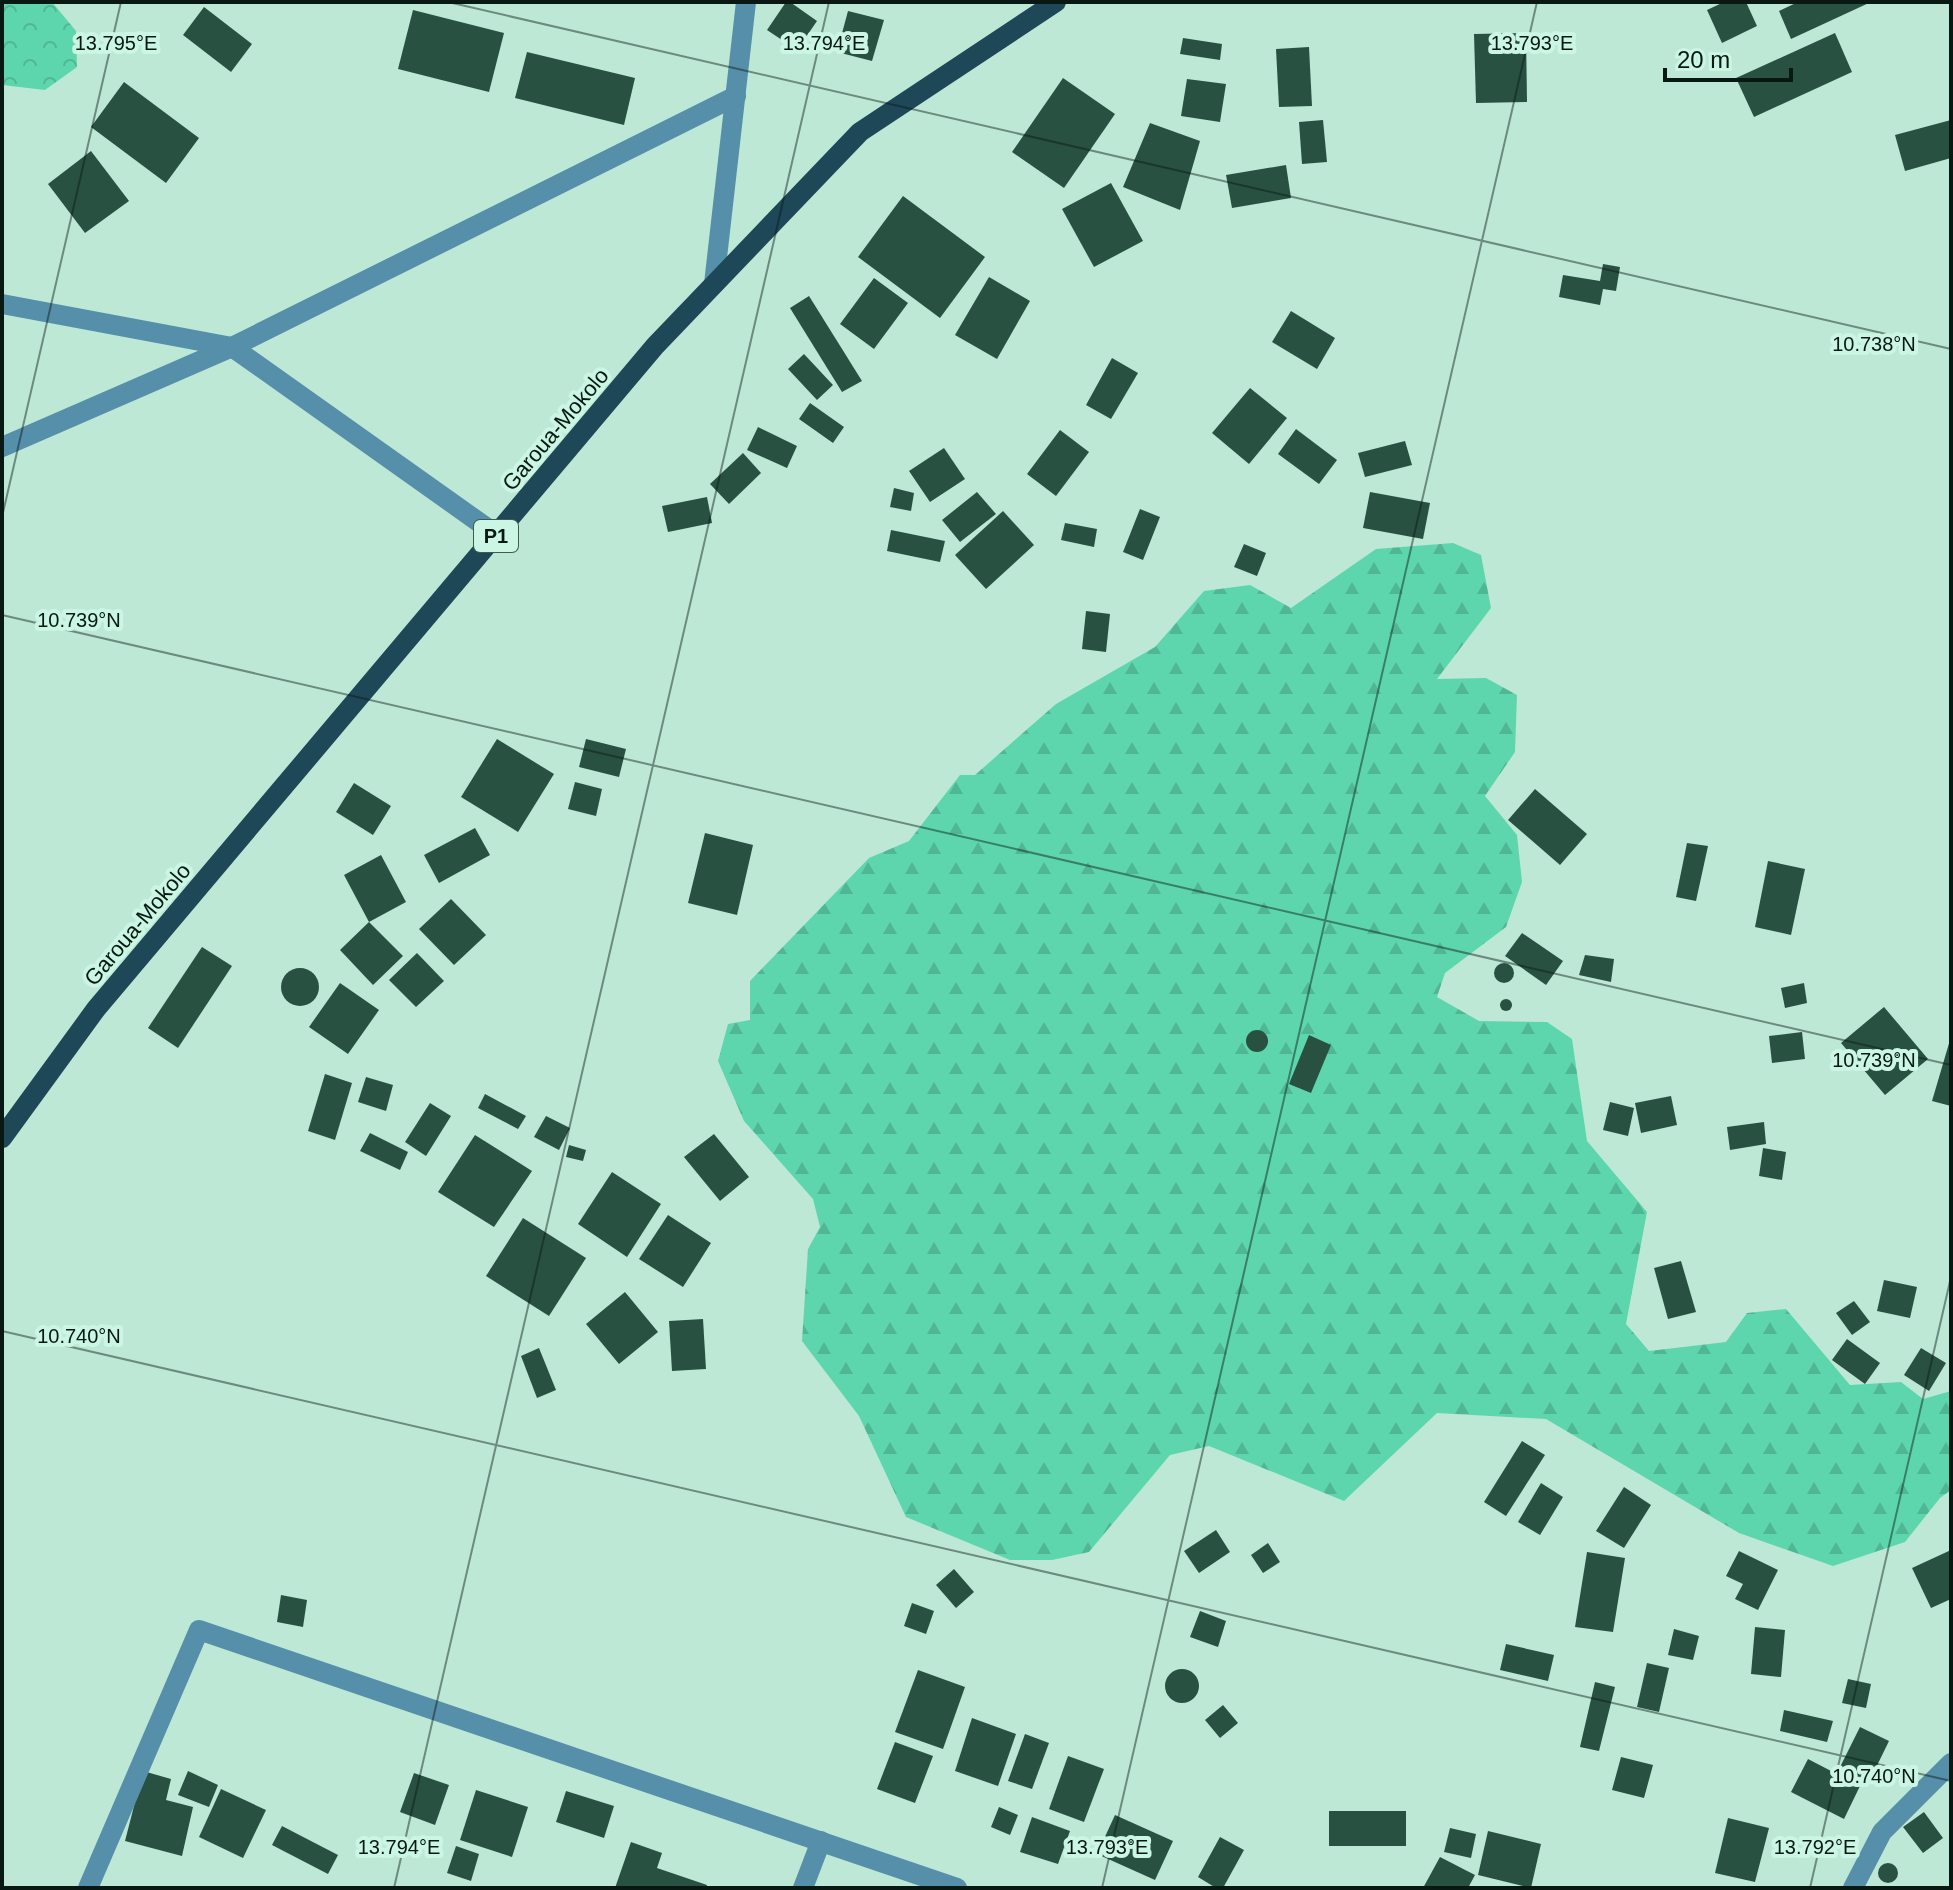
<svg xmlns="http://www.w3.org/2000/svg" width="1953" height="1890" font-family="Arial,sans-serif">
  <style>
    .forest { fill: url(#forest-firs) }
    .park { fill: url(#park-crowns) }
    .building { fill: #295142 }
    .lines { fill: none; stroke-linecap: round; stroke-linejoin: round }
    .minor { stroke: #558fa9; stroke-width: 20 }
    .major { stroke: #1e4758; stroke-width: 20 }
    .ticks { fill: none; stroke: #081812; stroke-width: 2; stroke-opacity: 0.45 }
    .labels { text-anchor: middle; stroke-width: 8; stroke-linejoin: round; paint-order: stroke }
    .shield { fill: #caf6e3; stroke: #425b51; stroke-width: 2 }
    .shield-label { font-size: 20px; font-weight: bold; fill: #081812 }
    .street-label { font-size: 22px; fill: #081812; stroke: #caf6e3 }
    .ticks-label { font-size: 20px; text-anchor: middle; fill: #081812; stroke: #caf6e3; stroke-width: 8; stroke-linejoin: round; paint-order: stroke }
  </style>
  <defs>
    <pattern id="forest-firs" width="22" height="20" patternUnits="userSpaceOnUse" patternTransform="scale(2)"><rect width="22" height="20" fill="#5ed6ad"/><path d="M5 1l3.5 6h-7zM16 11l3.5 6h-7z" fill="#50b794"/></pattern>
    <pattern id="park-crowns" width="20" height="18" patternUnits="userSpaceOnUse" patternTransform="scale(2)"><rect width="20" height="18" fill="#5ed6ad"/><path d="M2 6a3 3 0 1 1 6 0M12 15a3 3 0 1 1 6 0" fill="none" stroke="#50b794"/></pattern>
  </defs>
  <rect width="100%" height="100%" fill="#bde8d6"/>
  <!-- forest -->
  <polygon class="forest" points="1453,543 1481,555 1491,608 1437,679 1486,678 1517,695 1515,752 1485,796 1517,835 1522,882 1506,927 1445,973 1437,997 1479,1021 1547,1022 1572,1039 1587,1141 1647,1212 1626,1324 1649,1351 1726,1342 1747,1313 1786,1309 1850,1385 1901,1382 1923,1399 1951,1391 1951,1490 1940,1498 1905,1542 1833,1566 1739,1533 1546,1419 1437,1413 1344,1501 1209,1446 1170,1455 1089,1552 1052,1560 1010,1560 906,1517 859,1416 802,1341 808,1249 820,1227 813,1199 744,1121 718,1061 728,1024 750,1020 750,981 869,858 909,841 960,775 975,775 1056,704 1155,647 1204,591 1250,585 1291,608 1376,549"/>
  <!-- park -->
  <polygon class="park" points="2,2 52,2 76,31 77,67 45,90 2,85"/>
  <!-- building -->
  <g class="building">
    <polygon points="786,2 790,2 817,21 797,50 767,30"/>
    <polygon points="1724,2 1746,2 1757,26 1722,43 1707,10"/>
    <polygon points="1798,2 1871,2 1791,39 1779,11"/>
    <polygon points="204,7 252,44 231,72 183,35"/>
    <polygon points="413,10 504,33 489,92 398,69"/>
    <polygon points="848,11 884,20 872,61 837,52"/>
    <polygon points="1526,33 1527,102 1476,103 1474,34"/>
    <polygon points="1835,33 1852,72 1754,117 1736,78"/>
    <polygon points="1183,38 1222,44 1220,60 1180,54"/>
    <polygon points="1309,47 1312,106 1279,107 1276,49"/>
    <polygon points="527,52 635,78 624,125 515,98"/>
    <polygon points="1063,78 1115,114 1064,188 1012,152"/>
    <polygon points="1187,79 1226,84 1220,122 1181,116"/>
    <polygon points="124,82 199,138 166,183 91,127"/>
    <polygon points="1323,120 1327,162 1302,164 1299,122"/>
    <polygon points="1951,120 1951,158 1905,171 1895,135"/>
    <polygon points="1150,123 1200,141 1180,210 1123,187"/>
    <polygon points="91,151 129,201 85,233 48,184"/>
    <polygon points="1286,165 1291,198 1232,208 1226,175"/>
    <polygon points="1111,183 1143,241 1094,267 1062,209"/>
    <polygon points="903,196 985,257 940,318 858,257"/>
    <polygon points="1603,264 1620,267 1616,291 1603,289 1600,305 1559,297 1563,275 1600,281"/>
    <polygon points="989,277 1030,301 997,359 955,335"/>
    <polygon points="874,278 908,303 874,349 840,324"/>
    <polygon points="809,296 862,381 842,392 790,308"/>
    <polygon points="1291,311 1335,338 1317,369 1272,342"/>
    <polygon points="804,354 833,385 817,400 788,369"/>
    <polygon points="1112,358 1138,373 1111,419 1086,405"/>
    <polygon points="1250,388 1287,418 1249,464 1212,433"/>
    <polygon points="810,403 844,427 833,443 799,419"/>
    <polygon points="758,427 797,446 787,468 747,450"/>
    <polygon points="1296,429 1337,460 1319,484 1278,454"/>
    <polygon points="1060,430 1089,452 1056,496 1027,474"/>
    <polygon points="1405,441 1412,465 1365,477 1358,453"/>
    <polygon points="944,448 965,479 930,502 909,471"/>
    <polygon points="743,453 761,473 729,504 710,484"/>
    <polygon points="894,488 914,493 911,511 890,507"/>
    <polygon points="977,492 996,514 960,542 942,520"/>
    <polygon points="1370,492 1430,503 1423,539 1363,528"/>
    <polygon points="707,497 712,523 668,532 662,506"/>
    <polygon points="1140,509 1160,517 1143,560 1123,552"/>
    <polygon points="1003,511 1034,545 986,589 955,555"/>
    <polygon points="1065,523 1097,529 1094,547 1061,540"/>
    <polygon points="891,530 945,541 940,562 887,551"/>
    <polygon points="1244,544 1266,553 1257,576 1234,567"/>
    <polygon points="1086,611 1110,614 1106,652 1082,649"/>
    <polygon points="497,739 554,774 518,832 461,797"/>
    <polygon points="586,739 626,749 619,777 579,767"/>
    <polygon points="575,782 602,789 596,816 568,809"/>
    <polygon points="354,783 391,806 373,835 336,812"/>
    <polygon points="1535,789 1587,834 1560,865 1508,820"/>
    <polygon points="475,828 490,855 439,883 424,855"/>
    <polygon points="705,833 753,845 737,915 688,903"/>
    <polygon points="1687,843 1708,846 1696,901 1676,897"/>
    <polygon points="381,855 406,902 369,922 344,875"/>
    <polygon points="1768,861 1805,869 1791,935 1755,927"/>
    <polygon points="451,899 486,935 454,965 419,929"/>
    <polygon points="369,922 403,956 373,985 340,950"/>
    <polygon points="1522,933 1563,961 1546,985 1505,956"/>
    <polygon points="202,947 232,966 178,1048 148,1028"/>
    <polygon points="417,953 444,981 416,1007 389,980"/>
    <polygon points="1585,955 1614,959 1611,982 1579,975"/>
    <circle cx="1504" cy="973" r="10"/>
    <circle cx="300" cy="987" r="19"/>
    <polygon points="340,983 379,1010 348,1054 309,1027"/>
    <polygon points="1804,983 1807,1003 1785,1008 1781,988"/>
    <circle cx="1506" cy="1005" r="6"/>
    <polygon points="1884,1007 1928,1059 1885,1095 1841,1043"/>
    <circle cx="1257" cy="1041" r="11"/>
    <polygon points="1802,1032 1805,1059 1772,1063 1769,1036"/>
    <polygon points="1309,1035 1331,1045 1311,1093 1289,1084"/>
    <polygon points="1950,1040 1951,1040 1951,1106 1932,1101"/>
    <polygon points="325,1074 352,1083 335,1140 308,1131"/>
    <polygon points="366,1077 393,1085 386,1111 358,1102"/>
    <polygon points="485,1094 526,1116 518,1129 478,1108"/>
    <polygon points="1671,1096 1677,1125 1641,1133 1635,1103"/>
    <polygon points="1610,1102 1634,1108 1628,1136 1603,1130"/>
    <polygon points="430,1103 451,1116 426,1156 405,1142"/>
    <polygon points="546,1116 570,1128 559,1150 534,1137"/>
    <polygon points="1764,1122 1766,1144 1730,1150 1727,1127"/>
    <polygon points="370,1133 408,1152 400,1170 360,1151"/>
    <polygon points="714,1134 749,1177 720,1201 684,1157"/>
    <polygon points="475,1135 532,1171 494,1227 438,1192"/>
    <polygon points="569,1145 586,1150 583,1161 566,1157"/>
    <polygon points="1763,1148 1786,1152 1782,1180 1759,1176"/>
    <polygon points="612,1172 661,1204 627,1257 578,1224"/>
    <polygon points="668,1215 711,1243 683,1287 639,1259"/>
    <polygon points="523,1218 586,1258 549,1316 486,1276"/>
    <polygon points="1681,1261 1696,1312 1668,1319 1654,1268"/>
    <polygon points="1884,1280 1917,1287 1910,1318 1877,1311"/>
    <polygon points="625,1292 658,1332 619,1364 586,1324"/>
    <polygon points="1854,1301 1870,1322 1852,1335 1836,1313"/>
    <polygon points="703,1319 706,1369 672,1371 669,1321"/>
    <polygon points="1847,1339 1880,1363 1865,1384 1832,1360"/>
    <polygon points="539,1348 556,1390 537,1398 521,1356"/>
    <polygon points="1921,1348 1946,1363 1929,1391 1904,1375"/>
    <polygon points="1522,1441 1545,1455 1506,1516 1484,1502"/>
    <polygon points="1541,1483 1563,1497 1540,1535 1518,1522"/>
    <polygon points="1624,1487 1651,1505 1624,1548 1596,1531"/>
    <polygon points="1216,1530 1230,1552 1199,1573 1184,1551"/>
    <polygon points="1268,1543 1280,1562 1263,1573 1251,1555"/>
    <polygon points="1951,1550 1951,1599 1931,1608 1912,1568"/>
    <polygon points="1739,1551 1778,1570 1758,1610 1735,1599 1743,1584 1726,1576"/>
    <polygon points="1587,1552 1625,1558 1613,1632 1575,1627"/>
    <polygon points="954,1569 974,1592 956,1608 936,1585"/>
    <polygon points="281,1595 307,1600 303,1627 277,1622"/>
    <polygon points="912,1603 934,1611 926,1634 904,1626"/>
    <polygon points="1200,1611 1226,1621 1218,1647 1190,1637"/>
    <polygon points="1755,1627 1785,1630 1781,1677 1751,1674"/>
    <polygon points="1674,1629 1699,1636 1693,1660 1668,1655"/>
    <polygon points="1506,1644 1554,1655 1548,1681 1500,1670"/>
    <polygon points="1647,1663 1669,1668 1659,1712 1637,1707"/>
    <circle cx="1182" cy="1686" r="17"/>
    <polygon points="918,1670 965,1687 943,1749 895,1732"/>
    <polygon points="1848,1679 1871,1684 1866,1708 1842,1703"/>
    <polygon points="1595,1682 1615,1687 1599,1751 1580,1747"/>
    <polygon points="1223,1705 1238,1723 1220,1738 1205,1720"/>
    <polygon points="1784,1710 1833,1721 1827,1742 1780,1731"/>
    <polygon points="972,1718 1016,1734 998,1786 955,1771"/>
    <polygon points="1860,1727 1889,1741 1868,1784 1839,1769"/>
    <polygon points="1025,1734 1049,1743 1032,1789 1008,1781"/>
    <polygon points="895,1742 933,1756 915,1803 877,1789"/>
    <polygon points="1068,1756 1104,1769 1084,1822 1049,1809"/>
    <polygon points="1621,1757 1653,1765 1644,1798 1612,1790"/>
    <polygon points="1808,1759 1860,1786 1844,1819 1791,1792"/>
    <polygon points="143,1771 171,1779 166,1800 193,1807 182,1856 125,1841"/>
    <polygon points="188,1771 218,1785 209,1807 178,1795"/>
    <polygon points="414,1773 449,1785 435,1825 400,1812"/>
    <polygon points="221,1789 266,1810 243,1858 199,1837"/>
    <polygon points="476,1790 528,1807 512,1857 460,1840"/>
    <polygon points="566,1791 614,1806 604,1838 556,1822"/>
    <polygon points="999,1807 1018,1815 1010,1835 991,1827"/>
    <rect x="1329" y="1811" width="77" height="35"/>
    <polygon points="1924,1812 1943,1838 1923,1853 1903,1827"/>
    <polygon points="1115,1815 1173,1841 1155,1880 1097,1854"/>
    <polygon points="1032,1817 1070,1831 1058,1864 1020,1852"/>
    <polygon points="1728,1818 1769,1828 1755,1882 1715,1873"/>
    <polygon points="282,1826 338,1855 328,1874 272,1845"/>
    <polygon points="1450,1828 1476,1834 1471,1858 1444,1852"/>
    <polygon points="1488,1831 1541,1844 1531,1888 1478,1875"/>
    <polygon points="1220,1837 1244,1850 1223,1888 1216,1888 1198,1877"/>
    <polygon points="631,1842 662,1853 657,1868 707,1885 706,1888 615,1888"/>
    <polygon points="456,1846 479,1854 471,1881 447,1873"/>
    <polygon points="1440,1857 1475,1875 1468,1888 1423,1888"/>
    <circle cx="1888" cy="1873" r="10"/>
  </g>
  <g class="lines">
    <!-- minor -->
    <g class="minor">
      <polyline points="714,284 746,2"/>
      <polyline points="2,304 232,347 497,535"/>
      <polyline points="2,447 232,347 736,96"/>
      <polyline points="88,1888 199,1630 957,1888"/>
      <polyline points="803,1888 821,1841"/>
      <polyline points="1853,1888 1882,1832 1951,1763"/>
    </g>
    <!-- major -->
    <polyline class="major" points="2,1138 96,1009 655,346 860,132 1056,2"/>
  </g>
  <!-- ticks -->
  <path class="ticks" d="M448,2l1503,347M2,517l119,-515M2,615l1949,450M2,1331l1949,450M394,1888l435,-1886M1102,1888l435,-1886M1810,1888l141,-611"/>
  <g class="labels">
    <!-- shield labels -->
    <rect class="shield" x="474" y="520" width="44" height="32" rx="6"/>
    <g class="shield-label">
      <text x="496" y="543">P1</text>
    </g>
    <!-- street labels -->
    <g class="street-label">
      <text transform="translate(555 429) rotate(-50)" y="8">Garoua-Mokolo</text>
      <text transform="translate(137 924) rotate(-50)" y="8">Garoua-Mokolo</text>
    </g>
  </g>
  <g class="ticks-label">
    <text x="116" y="50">13.795°E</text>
    <text x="824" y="50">13.794°E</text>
    <text x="1532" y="50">13.793°E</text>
    <text x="1874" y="351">10.738°N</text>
    <text x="79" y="627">10.739°N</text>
    <text x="1874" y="1067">10.739°N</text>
    <text x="79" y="1343">10.740°N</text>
    <text x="1874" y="1783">10.740°N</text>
    <text x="399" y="1854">13.794°E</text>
    <text x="1107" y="1854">13.793°E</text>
    <text x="1815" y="1854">13.792°E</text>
  </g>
  <!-- border -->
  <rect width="1953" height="1890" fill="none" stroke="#081812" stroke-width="8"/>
  <!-- scale -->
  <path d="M1665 68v12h126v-12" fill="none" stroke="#081812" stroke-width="4"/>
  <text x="1677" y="68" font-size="24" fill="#081812" stroke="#caf6e3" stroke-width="6" paint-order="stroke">20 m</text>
</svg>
